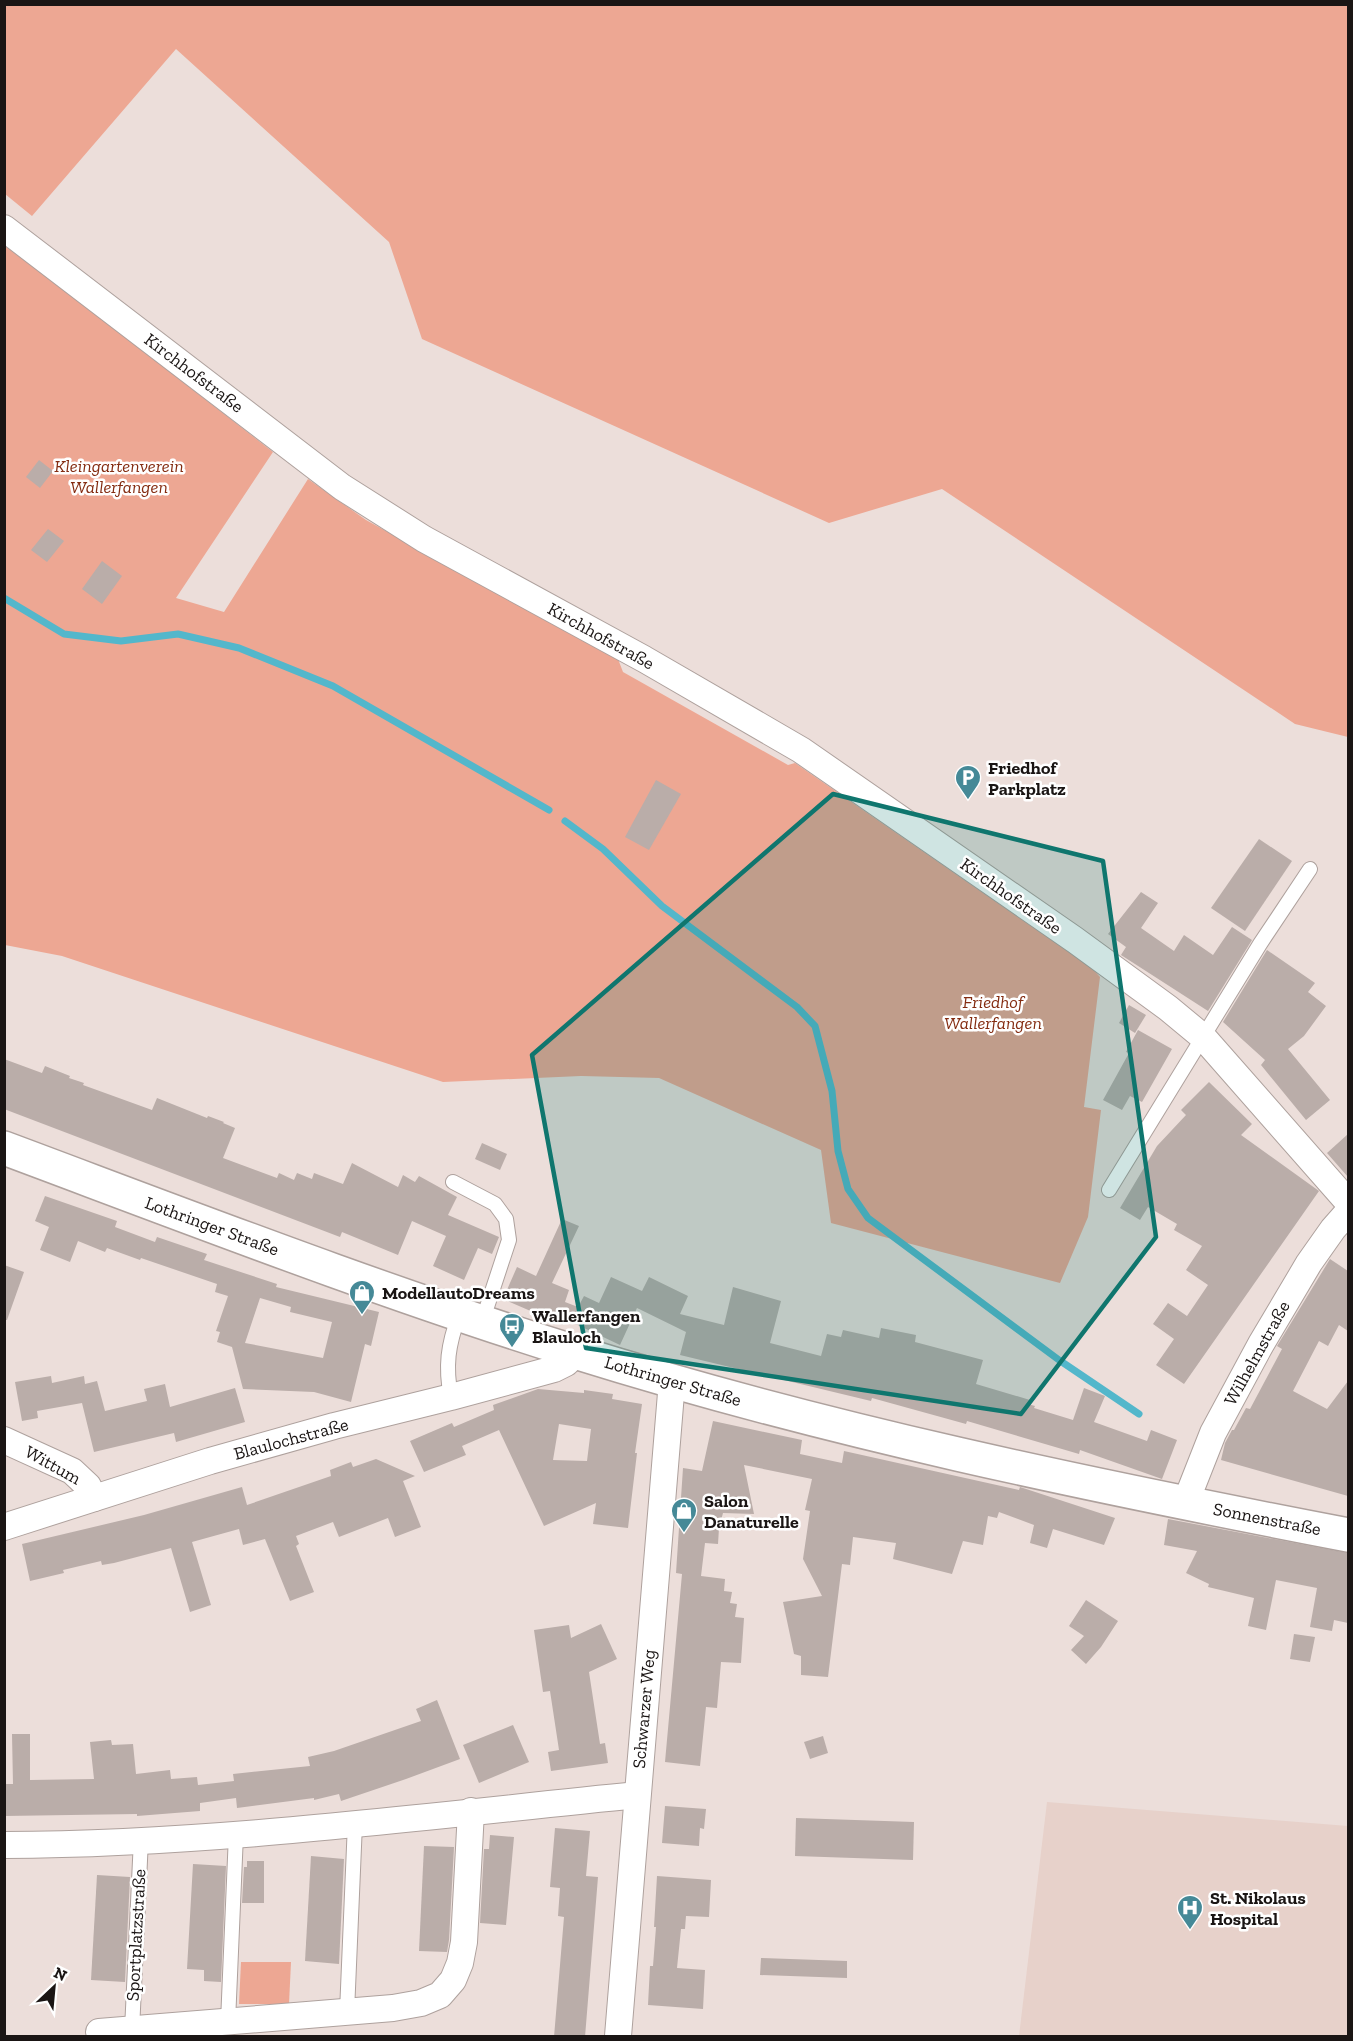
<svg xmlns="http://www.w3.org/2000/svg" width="1353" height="2041" font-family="'Zilla Slab',serif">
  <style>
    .built { fill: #e7d1ca }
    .green { fill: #eda793 }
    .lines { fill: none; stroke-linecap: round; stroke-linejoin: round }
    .stream { stroke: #53b7cb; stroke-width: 7 }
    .building { fill: #baada9; fill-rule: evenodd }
    .lane-casing { stroke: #aea19d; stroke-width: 16 }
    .street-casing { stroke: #aea19d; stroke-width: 28 }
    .secondary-casing { stroke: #aea19d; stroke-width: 36 }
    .lane { stroke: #fff; stroke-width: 14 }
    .street { stroke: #fff; stroke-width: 26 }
    .secondary { stroke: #fff; stroke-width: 33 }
    .marked { fill: #0f766e; fill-opacity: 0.2; stroke: #0f766e; stroke-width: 4.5; stroke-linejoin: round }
    .labels { text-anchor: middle; stroke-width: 5; stroke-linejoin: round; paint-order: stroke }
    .street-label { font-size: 18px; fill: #1a1514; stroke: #fff }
    .park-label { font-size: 18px; font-style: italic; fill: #842c11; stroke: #fff }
    .poi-label { font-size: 18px; font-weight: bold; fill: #1a1514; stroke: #fff; text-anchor: start }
  </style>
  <rect width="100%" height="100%" fill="#ecdeda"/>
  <!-- built -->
  <polygon class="built" points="1047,1802 1348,1826 1348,2036 1019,2036"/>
  <!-- green -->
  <g class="green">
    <polygon points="4,5 1348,5 1348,737 1295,724 942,489 829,523 422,339 389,242 176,49 32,216 5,194"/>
    <polygon points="4,243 273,452 176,598 224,612 308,479 366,520 618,659 623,672 788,765 795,763 1092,968 1100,977 1084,1107 1101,1110 1088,1217 1060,1283 831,1223 821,1150 659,1078 581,1076 443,1082 62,956 5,945"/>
    <polygon points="241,1962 291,1962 289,2004 239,2004"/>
  </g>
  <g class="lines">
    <!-- stream -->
    <g class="stream">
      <polyline points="4,598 64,634 121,641 178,634 239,648 333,686 549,810"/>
      <polyline points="565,821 603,849 662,906 797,1007 815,1026 832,1091 838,1151 848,1189 868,1218 1059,1360 1139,1414"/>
    </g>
  </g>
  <!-- building -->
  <g class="building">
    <polygon points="39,460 53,471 40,488 26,477"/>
    <polygon points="48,529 64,541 47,562 31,550"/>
    <polygon points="102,561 122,576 102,604 82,589"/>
    <polygon points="656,780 681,794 649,850 625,837"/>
    <polygon points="1259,839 1292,861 1245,931 1211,908"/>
    <polygon points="1141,892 1158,903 1141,928 1174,951 1184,935 1213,955 1232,927 1252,940 1208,1011 1121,955 1126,947 1108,934"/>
    <polygon points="1267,950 1315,983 1308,992 1326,1006 1304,1036 1288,1049 1330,1100 1306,1120 1261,1065 1265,1060 1223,1022"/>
    <polygon points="1129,1005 1146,1015 1135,1033 1119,1023"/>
    <polygon points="1138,1030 1172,1049 1142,1102 1130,1096 1122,1110 1103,1100 1129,1053 1126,1052"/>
    <polygon points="4,1059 42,1073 45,1066 70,1076 69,1078 84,1083 83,1085 152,1110 157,1098 207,1118 208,1116 224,1122 223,1123 235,1128 223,1158 277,1178 279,1173 294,1180 297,1173 312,1179 314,1173 343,1184 352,1163 398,1187 403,1175 415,1182 419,1176 457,1197 448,1215 499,1237 492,1254 478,1248 464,1280 433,1266 446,1236 412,1221 398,1255 342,1232 340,1237 4,1109"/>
    <polygon points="1209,1082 1252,1124 1241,1135 1319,1191 1184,1384 1156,1365 1174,1339 1153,1324 1168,1303 1187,1316 1208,1285 1186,1270 1202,1246 1174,1230 1177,1224 1148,1207 1140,1220 1120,1208 1157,1146 1186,1115 1181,1110"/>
    <polygon points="1348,1134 1348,1177 1327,1153"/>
    <polygon points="482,1143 507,1154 500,1170 475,1159"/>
    <path d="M45,1196l72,25 -2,6 40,15 2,-5 50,17 -3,6 73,24 -1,3 103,25 -8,34 -6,-2 -14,58 -37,-10 -71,-3 -11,-42 -15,-5 3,-10 -4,-1 12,-35 -13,-4 2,-8 -76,-26 -1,2 -33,-12 -2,4 -27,-11 -8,21 -30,-12 9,-23 -14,-6zM260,1298l31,9 -1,5 42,10 -9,36 -78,-15z"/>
    <polygon points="562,1219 579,1226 552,1283 569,1290 565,1302 578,1307 584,1296 599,1303 611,1277 642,1291 649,1277 688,1296 680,1314 724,1325 733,1287 781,1301 770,1343 821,1356 827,1334 841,1337 843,1330 879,1338 881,1328 916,1335 915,1342 983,1360 976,1384 1030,1400 1028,1404 1035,1406 1034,1408 1073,1420 1084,1388 1105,1396 1094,1422 1147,1441 1151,1430 1177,1440 1162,1479 1080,1450 1079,1454 967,1421 966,1424 872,1398 871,1401 680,1355 686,1332 637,1308 620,1345 565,1319 563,1325 503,1299 517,1267 536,1276"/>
    <polygon points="1330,1259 1348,1271 1348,1331 1339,1325 1328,1346 1319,1341 1293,1391 1327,1409 1348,1381 1348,1496 1221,1460 1225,1443 1232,1430 1234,1430 1246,1408 1250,1409 1282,1349 1277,1346"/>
    <polygon points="4,1265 24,1272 7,1320 4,1320"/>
    <polygon points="51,1376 52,1383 84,1376 85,1384 97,1381 105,1411 147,1401 144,1389 165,1384 170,1407 235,1388 245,1422 176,1442 174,1433 94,1452 82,1403 37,1411 38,1418 22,1421 15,1382"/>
    <path d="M538,1389l46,4v-3l29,4 -1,5 30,5 -7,49h2l-9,75 -35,-4 3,-21 -52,23 -45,-96 -37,16 4,9 -42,17 -14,-31 42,-18 2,4 40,-17 -1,-5zM559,1424l32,5 -4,32 -34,-1z"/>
    <polygon points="713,1421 802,1440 800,1454 842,1463 844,1451 1019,1490 1020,1487 1115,1518 1104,1545 1053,1529 1047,1548 1030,1543 1034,1525 999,1512 997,1518 988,1516 983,1545 963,1541 952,1574 893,1559 896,1543 853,1537 850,1565 842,1564 828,1677 801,1675 801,1656 794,1654 783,1602 822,1596 803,1559 810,1511 805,1510 812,1479 744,1465 754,1514 723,1513 719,1528 718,1544 705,1543 701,1576 725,1579 724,1591 732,1592 730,1603 737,1604 735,1617 744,1618 741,1663 721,1662 717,1708 706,1707 700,1766 665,1762 682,1574 676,1573 683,1468 702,1471"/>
    <polygon points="376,1459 415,1476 403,1481 421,1527 395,1537 388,1518 339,1537 333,1522 296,1536 299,1544 296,1546 314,1592 290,1601 265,1539 243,1545 239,1529 192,1542 211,1605 190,1612 171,1548 114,1563 102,1565 101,1561 63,1570 64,1573 30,1581 22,1544 144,1515 242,1487 247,1505 331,1476 330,1470 351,1462 353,1467"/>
    <polygon points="1168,1519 1348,1553 1348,1623 1334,1620 1332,1631 1310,1627 1317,1588 1276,1580 1266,1630 1248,1626 1254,1598 1208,1587 1209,1584 1186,1573 1197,1551 1164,1545"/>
    <polygon points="1086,1600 1118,1621 1101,1647 1086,1664 1071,1650 1084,1636 1069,1626"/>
    <polygon points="601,1624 617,1659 589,1672 600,1744 605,1743 608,1763 551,1771 548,1752 559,1750 550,1691 543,1692 534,1630 569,1625 571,1638"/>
    <polygon points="1294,1634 1315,1637 1310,1662 1290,1659"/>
    <polygon points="437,1700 460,1759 406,1779 341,1801 339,1794 314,1800 314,1798 237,1808 236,1798 200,1803 200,1811 137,1816 137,1814 4,1816 4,1784 13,1784 12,1734 30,1734 30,1780 94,1779 90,1742 111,1740 112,1745 133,1744 136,1774 170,1770 171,1779 197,1777 198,1785 234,1781 233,1774 310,1766 308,1757 334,1751 421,1721 416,1709"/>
    <polygon points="513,1725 529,1762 479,1783 463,1745"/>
    <polygon points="823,1736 828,1753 810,1759 804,1742"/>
    <polygon points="665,1806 706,1809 704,1829 700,1828 699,1846 662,1843"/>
    <polygon points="796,1818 914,1822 913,1860 795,1856"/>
    <polygon points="555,1828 590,1831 586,1876 598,1877 585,2037 554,2037 564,1917 558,1916 560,1888 550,1887"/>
    <polygon points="490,1835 514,1837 506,1925 480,1923 484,1849 489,1849"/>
    <polygon points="424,1846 454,1847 449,1940 447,1952 419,1951"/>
    <polygon points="311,1856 344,1859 339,1964 305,1961"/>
    <polygon points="247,1861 264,1861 264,1903 242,1903 244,1867 247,1867"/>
    <polygon points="193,1864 226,1866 221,1982 204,1981 204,1970 187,1969"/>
    <polygon points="97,1875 130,1877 125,1982 91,1980"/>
    <polygon points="657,1876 711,1880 709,1917 686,1916 685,1929 681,1929 677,1968 705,1970 703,2009 648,2005 650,1966 653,1966 656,1927 654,1927"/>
    <polygon points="761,1958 847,1961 847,1978 760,1975"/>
  </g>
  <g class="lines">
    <defs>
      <g id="lane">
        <polyline points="453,1182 495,1204 506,1219 509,1240 482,1322"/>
        <polyline points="1109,1190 1260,944 1310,869"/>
        <path d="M451,1397c-6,-31 -3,-52 8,-82"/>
        <polyline points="347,2012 355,1823"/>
        <polyline points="228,2022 236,1834"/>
        <polyline points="132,2030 141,1839"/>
      </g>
      <g id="street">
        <polyline points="4,228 342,487 424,539 644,659 801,750 1075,940 1168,1008 1203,1037 1348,1202"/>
        <polyline points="4,1440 72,1471 88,1486 94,1498"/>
        <polyline points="1185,1504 1213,1433 1261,1344 1309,1263 1333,1229 1348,1212"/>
        <polyline points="4,1527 210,1461 334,1426 451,1397 554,1369 566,1363 576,1353"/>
        <path d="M4,1845c212,-1 423,-29 633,-50"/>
        <polyline points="99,2032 393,2008 421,2003 440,1995 453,1980 460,1963 464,1942 471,1811"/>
        <polyline points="618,2036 672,1381"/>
      </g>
      <path id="secondary" d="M4,1148c190,71 378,144 571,204 253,79 513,133 773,183"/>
    </defs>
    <!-- lane casing -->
    <use href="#lane" class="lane-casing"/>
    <!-- street casing -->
    <use href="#street" class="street-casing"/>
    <!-- secondary casing -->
    <use href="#secondary" class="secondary-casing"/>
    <!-- lane -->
    <use href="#lane" class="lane"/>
    <!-- street -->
    <use href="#street" class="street"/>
    <!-- secondary -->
    <use href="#secondary" class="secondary"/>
  </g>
  <!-- marked area -->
  <path class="marked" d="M833,794l270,67 53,376 -135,177 -435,-66 -54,-293z"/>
  <!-- icons -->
  <defs>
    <symbol id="parking-pin" viewBox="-11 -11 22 30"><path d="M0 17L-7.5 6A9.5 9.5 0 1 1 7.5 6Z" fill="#458997" stroke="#fff"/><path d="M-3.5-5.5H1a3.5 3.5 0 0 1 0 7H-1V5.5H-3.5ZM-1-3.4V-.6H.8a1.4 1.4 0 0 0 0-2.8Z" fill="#fff"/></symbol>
    <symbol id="shop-pin" viewBox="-11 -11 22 30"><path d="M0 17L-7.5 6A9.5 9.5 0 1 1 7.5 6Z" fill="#458997" stroke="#fff"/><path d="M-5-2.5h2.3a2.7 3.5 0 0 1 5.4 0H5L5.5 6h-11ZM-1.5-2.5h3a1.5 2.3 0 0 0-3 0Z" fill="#fff"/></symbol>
    <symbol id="bus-pin" viewBox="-11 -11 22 30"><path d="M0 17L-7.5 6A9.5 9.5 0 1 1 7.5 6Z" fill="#458997" stroke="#fff"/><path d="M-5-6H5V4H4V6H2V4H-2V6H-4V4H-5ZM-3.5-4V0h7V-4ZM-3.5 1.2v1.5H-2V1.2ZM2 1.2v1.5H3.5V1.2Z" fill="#fff"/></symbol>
    <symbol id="hospital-pin" viewBox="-11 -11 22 30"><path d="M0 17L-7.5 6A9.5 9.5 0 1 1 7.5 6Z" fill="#458997" stroke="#fff"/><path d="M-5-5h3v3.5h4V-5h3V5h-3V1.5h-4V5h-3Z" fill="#fff"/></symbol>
  </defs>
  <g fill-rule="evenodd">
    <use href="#parking-pin" x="953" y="763" width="30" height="40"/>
    <use href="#shop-pin" x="347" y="1278" width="30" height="40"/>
    <use href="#bus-pin" x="497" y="1311" width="30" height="40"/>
    <use href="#shop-pin" x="669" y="1496" width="30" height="40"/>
    <use href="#hospital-pin" x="1175" y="1893" width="30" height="40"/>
  </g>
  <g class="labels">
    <!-- street labels -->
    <g class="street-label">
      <text transform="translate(194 373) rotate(37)" y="6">Kirchhofstraße</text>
      <text transform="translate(601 636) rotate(29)" y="6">Kirchhofstraße</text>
      <text transform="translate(1011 896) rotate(35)" y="6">Kirchhofstraße</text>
      <text transform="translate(212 1226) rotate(20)" y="6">Lothringer Straße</text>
      <text transform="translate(1257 1353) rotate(-61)" y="6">Wilhelmstraße</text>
      <text transform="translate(673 1381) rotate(16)" y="6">Lothringer Straße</text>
      <text transform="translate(291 1439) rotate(-15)" y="6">Blaulochstraße</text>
      <text transform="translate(53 1465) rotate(29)" y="6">Wittum</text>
      <text transform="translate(1267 1519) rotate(11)" y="6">Sonnenstraße</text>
      <text transform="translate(644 1709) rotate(-85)" y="6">Schwarzer Weg</text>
      <text transform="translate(136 1935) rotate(-87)" y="6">Sportplatzstraße</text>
    </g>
    <!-- park labels -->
    <g class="park-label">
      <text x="119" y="472">Kleingartenverein<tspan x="119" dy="21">Wallerfangen</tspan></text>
      <text x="993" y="1008">Friedhof<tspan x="993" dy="21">Wallerfangen</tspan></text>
    </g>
    <!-- poi labels -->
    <g class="poi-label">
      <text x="988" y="774">Friedhof<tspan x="988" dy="21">Parkplatz</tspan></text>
      <text x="382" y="1299">ModellautoDreams</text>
      <text x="532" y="1322">Wallerfangen<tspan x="532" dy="21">Blauloch</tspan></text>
      <text x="704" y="1507">Salon<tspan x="704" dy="21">Danaturelle</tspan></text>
      <text x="1210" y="1904">St. Nikolaus<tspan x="1210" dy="21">Hospital</tspan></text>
    </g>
  </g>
  <!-- border -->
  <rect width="1353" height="2041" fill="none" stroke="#1a1514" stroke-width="12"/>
  <!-- north arrow -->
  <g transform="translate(54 1987) rotate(26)" stroke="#ffffff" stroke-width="4.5" paint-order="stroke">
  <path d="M0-4.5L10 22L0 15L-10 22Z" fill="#1a1514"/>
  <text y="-9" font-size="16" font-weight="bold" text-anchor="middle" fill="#1a1514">N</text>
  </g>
</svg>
